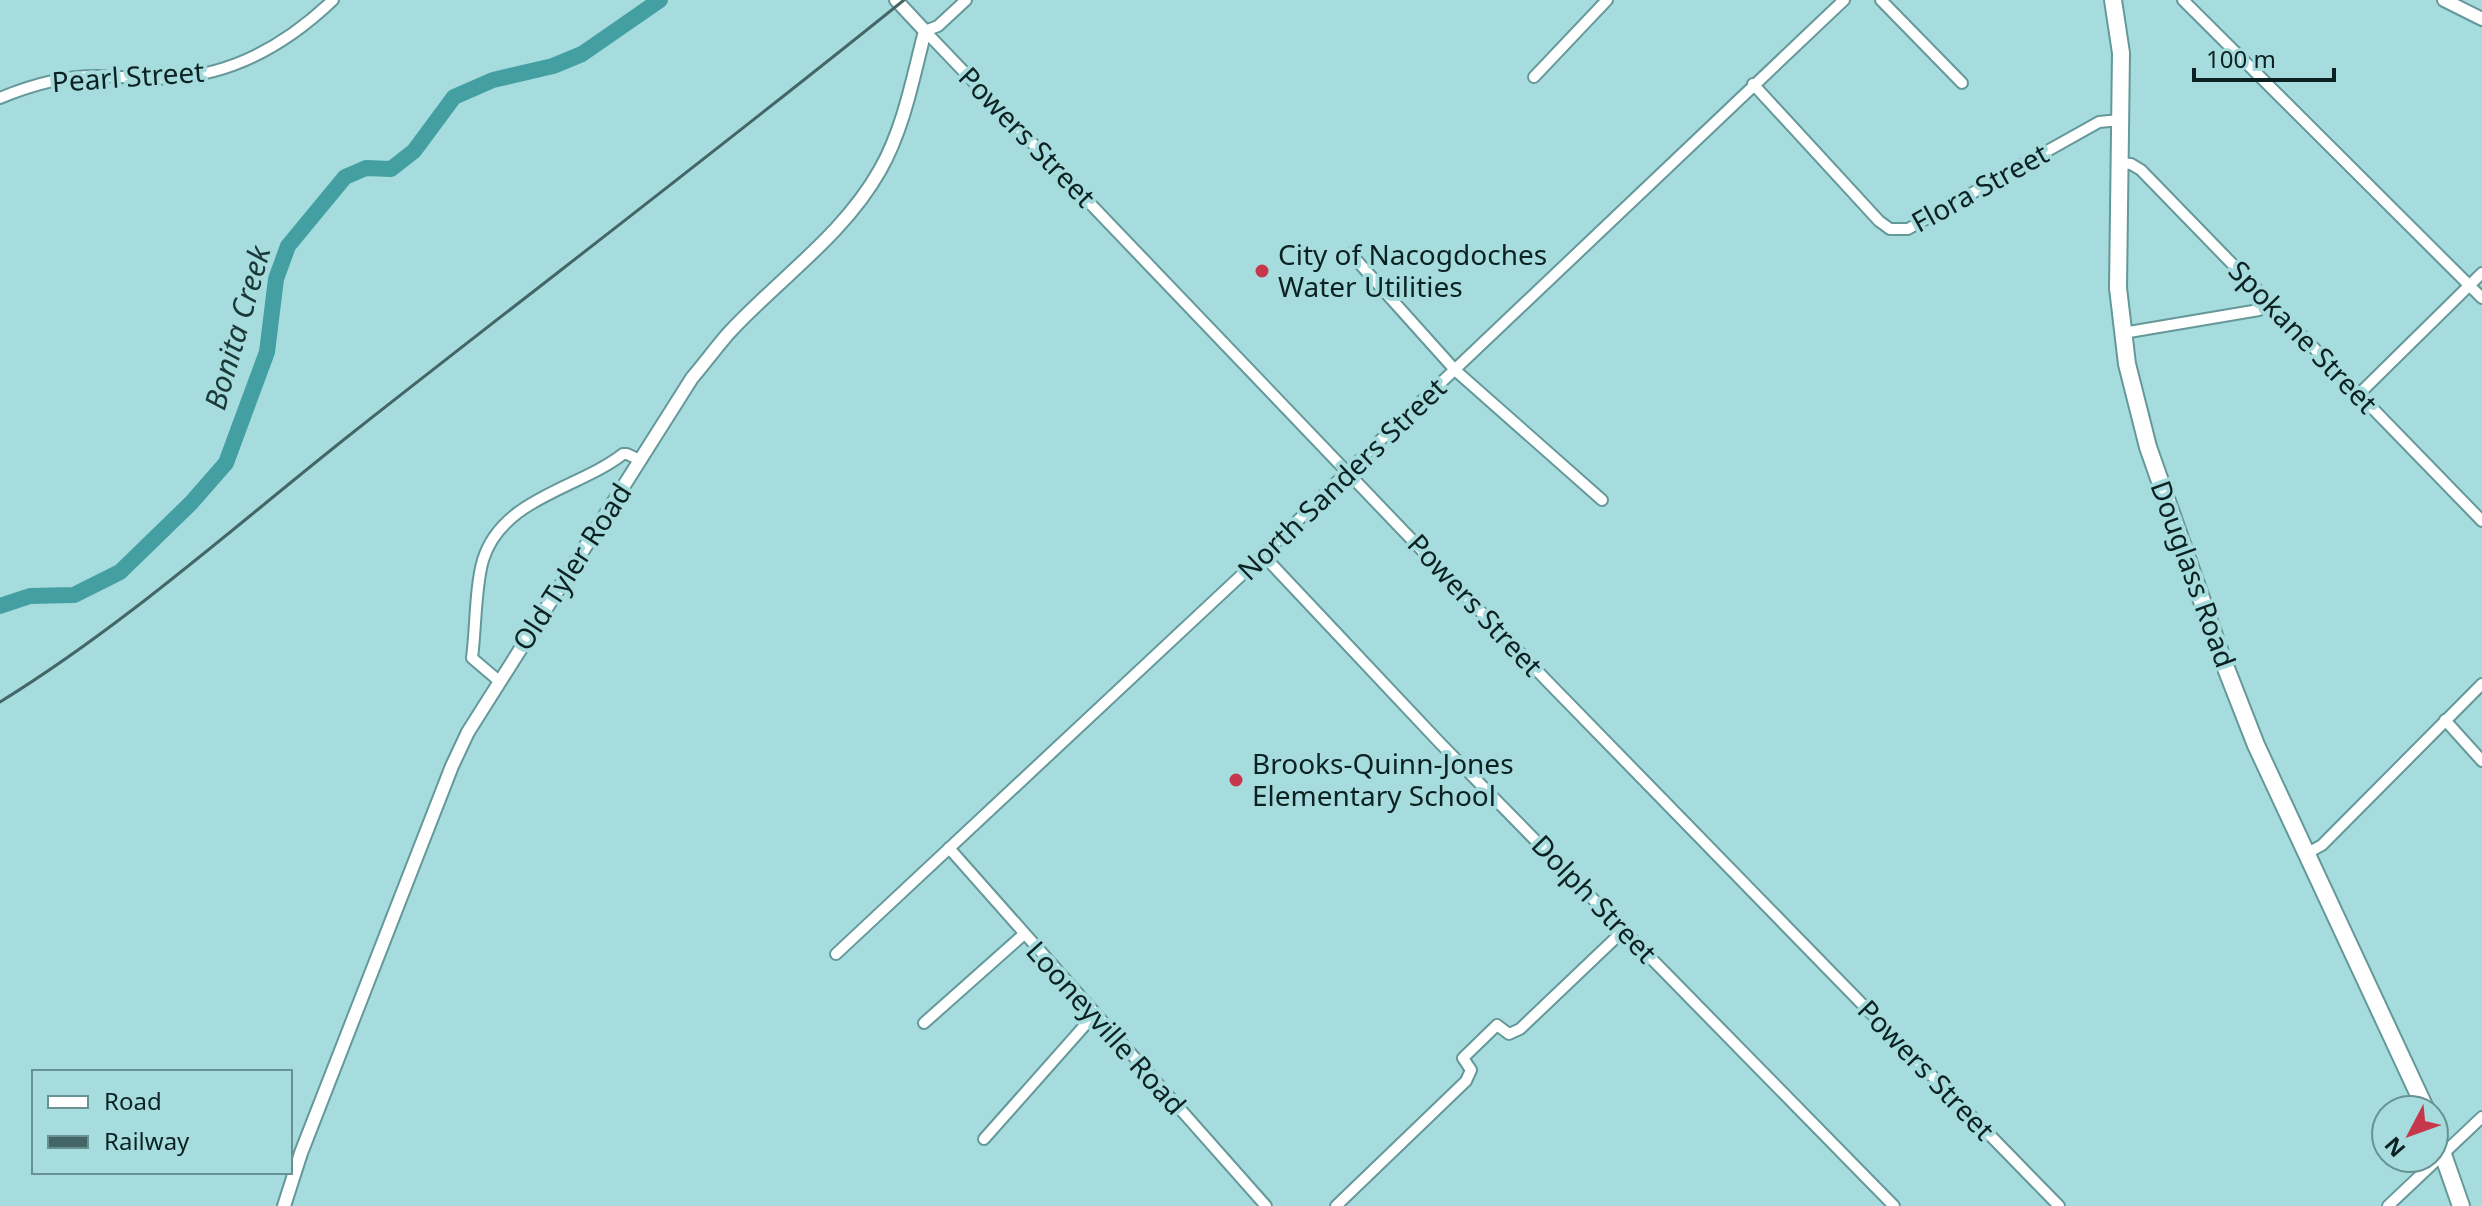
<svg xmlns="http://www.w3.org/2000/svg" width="2482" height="1206" font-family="'Noto Sans',sans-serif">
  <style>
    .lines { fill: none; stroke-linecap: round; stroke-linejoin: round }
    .river { stroke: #449fa2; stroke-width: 16 }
    .minor-casing { stroke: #649899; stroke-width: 14 }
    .tertiary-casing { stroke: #649899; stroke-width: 16 }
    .primary-casing { stroke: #649899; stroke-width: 20 }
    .minor { stroke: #fff; stroke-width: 10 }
    .tertiary { stroke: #fff; stroke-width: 12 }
    .primary { stroke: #fff; stroke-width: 16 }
    .rail { stroke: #466; stroke-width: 3 }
    .poi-dot { fill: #c7374b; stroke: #a6dcdd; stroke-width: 3 }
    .labels { text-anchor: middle; stroke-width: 8; stroke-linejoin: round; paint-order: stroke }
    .street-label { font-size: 28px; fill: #0c2222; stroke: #a6dcdd }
    .poi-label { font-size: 28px; fill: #0c2222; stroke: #a6dcdd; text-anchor: start }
    .water-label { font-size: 30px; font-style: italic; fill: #1c3939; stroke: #a6dcdd }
  </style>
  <rect width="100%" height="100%" fill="#a6dcdd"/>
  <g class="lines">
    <!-- river -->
    <polyline class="river" points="0,606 30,596 74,595 120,572 191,503 226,463 267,352 276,279 288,246 345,177 366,168 391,169 414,151 454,97 493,80 553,66 582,54 660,0"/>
    <defs>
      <g id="minor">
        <polyline points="966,0 938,26 925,31 1548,682 2059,1206"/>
        <polyline points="1881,0 1962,83"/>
        <polyline points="2183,0 2482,298"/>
        <polyline points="1534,77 1607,0"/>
        <polyline points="1753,84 1879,221 1890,229 1908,229 2099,122 2120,120"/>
        <path d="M0,98c31,-13 62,-22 96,-22 24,0 49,4 74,2 63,-3 118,-35 163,-78"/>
        <polyline points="2118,163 2131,164 2141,170 2482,521"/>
        <polyline points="1351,254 1455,370 1602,500"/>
        <polyline points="2123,333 2259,310 2269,303"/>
        <polyline points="2358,395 2482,273"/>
        <polyline points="1263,555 1439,742 1894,1206"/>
        <path d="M499,681l-27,-23c4,-30 3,-71 11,-98 19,-62 95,-71 140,-106h4l13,6"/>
        <polyline points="2445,720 2482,761"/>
        <polyline points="949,848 1266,1206"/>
        <polyline points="2306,854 2322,845 2482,684"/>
        <polyline points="836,954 1263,555 1348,471 1844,0"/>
        <polyline points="924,1023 1023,935"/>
        <polyline points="984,1139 1094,1015"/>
        <polyline points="1336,1206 1466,1081 1471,1070 1463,1058 1497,1025 1509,1034 1520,1029 1624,930"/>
        <polyline points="2388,1206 2482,1117"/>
      </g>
      <g id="tertiary">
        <polyline points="2444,0 2482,19"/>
        <path d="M284,1206l17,-53 151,-387 16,-34 224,-354c12,-14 23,-29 35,-43 50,-55 116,-99 153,-165 24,-42 33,-93 45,-139l-29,-31"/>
      </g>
      <g id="primary">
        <polyline points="2113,0 2121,53 2118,288 2127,364 2148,447 2222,658 2256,745 2426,1110"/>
        <polyline points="2434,1129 2461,1206"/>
      </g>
    </defs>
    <!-- minor casing -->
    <use href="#minor" class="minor-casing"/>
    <!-- tertiary casing -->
    <use href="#tertiary" class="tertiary-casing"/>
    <!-- primary casing -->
    <use href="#primary" class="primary-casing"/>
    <!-- minor -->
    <use href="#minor" class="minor"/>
    <!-- tertiary -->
    <use href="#tertiary" class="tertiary"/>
    <!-- primary -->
    <use href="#primary" class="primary"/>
    <!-- rail -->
    <path class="rail" d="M0,702c125,-77 236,-177 351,-268 184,-145 371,-287 553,-434"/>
  </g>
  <!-- markers -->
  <g class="poi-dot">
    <circle cx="1262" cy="271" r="8"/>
    <circle cx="1236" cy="780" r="8"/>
  </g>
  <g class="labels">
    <!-- street labels -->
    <g class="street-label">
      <text transform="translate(128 77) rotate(-4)" y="10">Pearl Street</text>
      <text transform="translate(1027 137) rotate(46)" y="10">Powers Street</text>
      <text transform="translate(1980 188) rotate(-29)" y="10">Flora Street</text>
      <text transform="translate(2303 337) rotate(46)" y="10">Spokane Street</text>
      <text transform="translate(1342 479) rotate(-44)" y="10">North Sanders Street</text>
      <text transform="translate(572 567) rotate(-57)" y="10">Old Tyler Road</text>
      <text transform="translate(2193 574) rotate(70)" y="10">Douglass Road</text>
      <text transform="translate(1475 605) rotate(47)" y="10">Powers Street</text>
      <text transform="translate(1594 899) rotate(46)" y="10">Dolph Street</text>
      <text transform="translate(1106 1028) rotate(48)" y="10">Looneyville Road</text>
      <text transform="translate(1926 1070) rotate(46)" y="10">Powers Street</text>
    </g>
    <!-- poi labels -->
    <g class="poi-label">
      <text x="1278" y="265">City of Nacogdoches<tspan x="1278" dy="32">Water Utilities</tspan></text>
      <text x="1252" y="774">Brooks-Quinn-Jones<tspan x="1252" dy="32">Elementary School</tspan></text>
    </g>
    <!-- water labels -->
    <g class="water-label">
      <text transform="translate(238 328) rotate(-74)" y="10">Bonita Creek</text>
    </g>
  </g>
  <!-- legend -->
  <rect x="32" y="1070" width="260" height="104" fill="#a6dcdd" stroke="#689292" stroke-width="2"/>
  <rect x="48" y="1096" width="40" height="12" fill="#ffffff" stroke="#689292" stroke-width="2"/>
  <text x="104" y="1110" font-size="24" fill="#0c2222">Road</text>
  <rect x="48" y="1136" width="40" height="12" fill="#446666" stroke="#689292" stroke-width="2"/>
  <text x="104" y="1150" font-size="24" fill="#0c2222">Railway</text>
  <!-- north arrow -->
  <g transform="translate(2410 1134) rotate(229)"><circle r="38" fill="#a6dcdd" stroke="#689292" stroke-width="2"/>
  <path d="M0-6L14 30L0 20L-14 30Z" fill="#c7374b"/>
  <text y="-12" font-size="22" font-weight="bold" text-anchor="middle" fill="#0c2222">N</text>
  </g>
  <!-- scale -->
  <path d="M2194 68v12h140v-12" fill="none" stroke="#0c2222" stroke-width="4"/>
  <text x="2206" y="68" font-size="24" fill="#0c2222" stroke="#a6dcdd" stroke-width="6" paint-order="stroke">100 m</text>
</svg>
